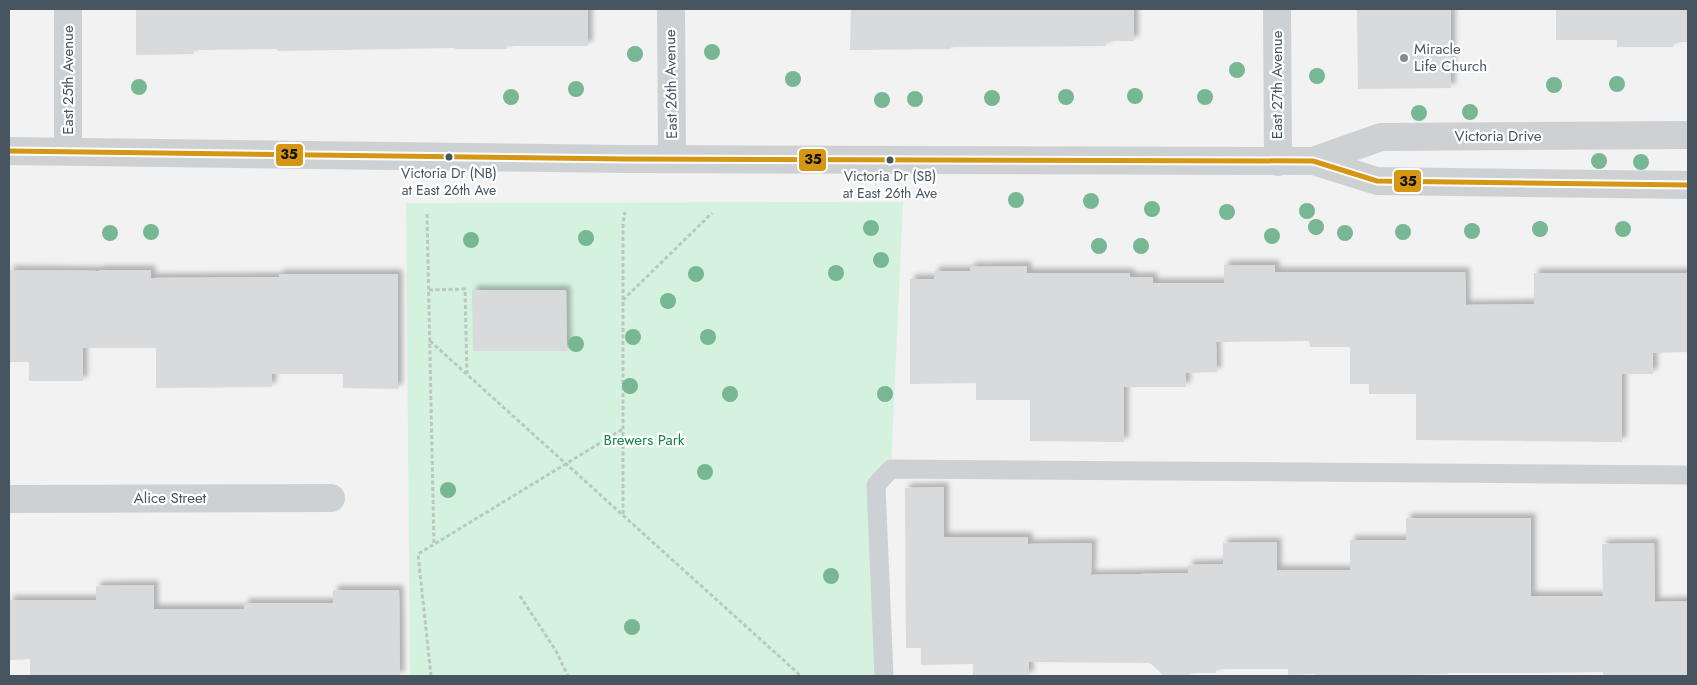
<svg xmlns="http://www.w3.org/2000/svg" width="1697" height="685" font-family="Jost,sans-serif">
  <style>
    .green { fill: #d5f2df }
    .building { fill: #d9dadc; filter: url(#shadow) }
    .lines { fill: none; stroke-linecap: round; stroke-linejoin: round }
    .path { stroke: #bac8c2; stroke-width: 3; stroke-dasharray: 4 2.5; stroke-linecap: butt }
    .lane { stroke: #cdd1d3; stroke-width: 19 }
    .street { stroke: #cdd1d3; stroke-width: 28 }
    .secondary { stroke: #ced1d4; stroke-width: 28 }
    .bus-1-casing { stroke: #fff; stroke-width: 9 }
    .bus-1 { stroke: #d49613; stroke-width: 5 }
    .tree { fill: #77b793 }
    .poi-dot { fill: #838c93; stroke: #fff; stroke-width: 2 }
    .bus-dot { fill: #475560; stroke: #fff; stroke-width: 2 }
    .labels { text-anchor: middle; stroke-width: 4.5; stroke-linejoin: round; paint-order: stroke }
    .bus-label { font-size: 14px; fill: #475560; stroke: #fff }
    .poi-label { font-size: 15px; fill: #475560; stroke: #fff; text-anchor: start }
    .street-label { font-size: 15px; fill: #475560; stroke: #fff }
    .park-label { font-size: 15px; fill: #128746; stroke: #fff }
    .line-badge { stroke: #fff; stroke-width: 2 }
    .pale-badge-label { font-size: 14px; text-anchor: middle; font-weight: bold; fill: #111 }
  </style>
  <defs>
    <filter id="shadow"><feDropShadow dx="4.5" dy="-4.5" stdDeviation="2.5" flood-color="#0004"/></filter>
  </defs>
  <rect width="100%" height="100%" fill="#f2f2f2"/>
  <!-- green -->
  <polygon class="green" points="903,202 891,469 876,486 884,676 410,676 406,203"/>
  <!-- building -->
  <g class="building">
    <polygon points="136,9 588,9 588,46 507,46 507,49 455,49 455,48 277,51 277,49 193,50 193,54 136,55"/>
    <polygon points="851,9 1134,9 1134,41 1106,41 1106,46 951,47 951,49 850,50"/>
    <polygon points="1357,9 1451,9 1451,88 1358,89"/>
    <polygon points="1556,9 1688,9 1688,42 1673,42 1673,47 1617,47 1617,40 1556,40"/>
    <polygon points="1224,265 1275,265 1275,272 1465,272 1466,305 1534,304 1534,273 1688,273 1688,352 1653,353 1653,374 1622,374 1622,442 1416,440 1416,394 1369,394 1369,384 1350,384 1350,347 1310,347 1309,341 1216,342 1217,372 1186,373 1186,387 1124,387 1124,442 1030,441 1030,400 976,400 976,383 910,384 910,279 934,279 934,271 970,271 970,267 1027,266 1027,273 1130,273 1130,277 1153,277 1153,283 1224,283"/>
    <polygon points="9,270 99,271 99,270 151,270 151,278 279,277 279,274 398,274 398,389 343,388 343,374 272,374 272,387 156,388 156,348 83,348 83,381 29,381 29,362 9,362"/>
    <polygon points="472,290 566,290 567,351 473,351"/>
    <polygon points="944,487 944,537 1028,537 1028,544 1092,543 1091,575 1188,573 1188,565 1223,564 1223,543 1277,542 1277,570 1350,570 1350,540 1406,540 1406,518 1531,518 1531,596 1603,596 1602,544 1654,543 1655,602 1688,601 1688,675 1603,676 1603,672 1530,673 1448,673 1448,674 1404,675 1404,676 1315,676 1315,674 1288,675 1288,669 1216,669 1216,673 1191,673 1187,676 1164,676 1150,663 1029,662 1029,676 973,676 973,664 921,665 921,648 906,648 905,488"/>
    <polygon points="154,585 154,609 244,609 244,603 333,603 333,590 399,590 400,676 30,676 30,659 9,660 9,600 96,600 96,586"/>
  </g>
  <g class="lines">
    <!-- path -->
    <g class="path">
      <polyline points="427,214 434,544"/>
      <polyline points="429,290 465,289 467,374"/>
      <polyline points="623,300 712,213"/>
      <polyline points="430,341 801,676"/>
      <polyline points="623,514 623,224 625,212"/>
      <polyline points="520,596 556,651 568,676"/>
      <polyline points="431,676 418,554 623,429"/>
    </g>
    <!-- lane -->
    <polyline class="lane" points="884,676 876,485 891,469 1688,475"/>
    <!-- street -->
    <g class="street">
      <polyline points="68,9 68,151"/>
      <polyline points="671,9 672,159"/>
      <polyline points="1277,9 1278,162"/>
      <polyline points="9,499 331,498"/>
    </g>
    <!-- secondary -->
    <g class="secondary">
      <polyline points="9,151 626,159 1313,161 1377,181 1688,185"/>
      <polyline points="1313,161 1381,137 1688,135"/>
    </g>
    <defs>
      <polyline id="bus-1" points="9,151 626,159 1313,161 1377,181 1688,185"/>
    </defs>
    <!-- bus-1 casing -->
    <use href="#bus-1" class="bus-1-casing"/>
    <!-- bus-1 -->
    <use href="#bus-1" class="bus-1"/>
  </g>
  <!-- trees -->
  <g class="tree">
    <circle cx="712" cy="52" r="8"/>
    <circle cx="635" cy="54" r="8"/>
    <circle cx="1237" cy="70" r="8"/>
    <circle cx="1317" cy="76" r="8"/>
    <circle cx="793" cy="79" r="8"/>
    <circle cx="1617" cy="84" r="8"/>
    <circle cx="1554" cy="85" r="8"/>
    <circle cx="139" cy="87" r="8"/>
    <circle cx="576" cy="89" r="8"/>
    <circle cx="1135" cy="96" r="8"/>
    <circle cx="511" cy="97" r="8"/>
    <circle cx="1066" cy="97" r="8"/>
    <circle cx="1205" cy="97" r="8"/>
    <circle cx="992" cy="98" r="8"/>
    <circle cx="915" cy="99" r="8"/>
    <circle cx="882" cy="100" r="8"/>
    <circle cx="1470" cy="112" r="8"/>
    <circle cx="1419" cy="113" r="8"/>
    <circle cx="1599" cy="161" r="8"/>
    <circle cx="1641" cy="162" r="8"/>
    <circle cx="1016" cy="200" r="8"/>
    <circle cx="1091" cy="201" r="8"/>
    <circle cx="1152" cy="209" r="8"/>
    <circle cx="1307" cy="211" r="8"/>
    <circle cx="1227" cy="212" r="8"/>
    <circle cx="1316" cy="227" r="8"/>
    <circle cx="871" cy="228" r="8"/>
    <circle cx="1540" cy="229" r="8"/>
    <circle cx="1623" cy="229" r="8"/>
    <circle cx="1472" cy="231" r="8"/>
    <circle cx="151" cy="232" r="8"/>
    <circle cx="1403" cy="232" r="8"/>
    <circle cx="110" cy="233" r="8"/>
    <circle cx="1345" cy="233" r="8"/>
    <circle cx="1272" cy="236" r="8"/>
    <circle cx="586" cy="238" r="8"/>
    <circle cx="471" cy="240" r="8"/>
    <circle cx="1099" cy="246" r="8"/>
    <circle cx="1141" cy="246" r="8"/>
    <circle cx="881" cy="260" r="8"/>
    <circle cx="836" cy="273" r="8"/>
    <circle cx="696" cy="274" r="8"/>
    <circle cx="668" cy="301" r="8"/>
    <circle cx="633" cy="337" r="8"/>
    <circle cx="708" cy="337" r="8"/>
    <circle cx="576" cy="344" r="8"/>
    <circle cx="630" cy="386" r="8"/>
    <circle cx="730" cy="394" r="8"/>
    <circle cx="885" cy="394" r="8"/>
    <circle cx="705" cy="472" r="8"/>
    <circle cx="448" cy="490" r="8"/>
    <circle cx="831" cy="576" r="8"/>
    <circle cx="632" cy="627" r="8"/>
  </g>
  <!-- markers -->
  <circle class="poi-dot" cx="1404" cy="58" r="5"/>
  <g class="bus-dot">
    <circle cx="449" cy="157" r="4.5"/>
    <circle cx="890" cy="160" r="4.5"/>
  </g>
  <g class="labels">
    <!-- bus labels -->
    <g class="bus-label">
      <text x="449" y="178">Victoria Dr (NB)<tspan x="449" dy="17">at East 26th Ave</tspan></text>
      <text x="890" y="181">Victoria Dr (SB)<tspan x="890" dy="17">at East 26th Ave</tspan></text>
    </g>
    <!-- poi labels -->
    <g class="poi-label">
      <text x="1414" y="54">Miracle<tspan x="1414" dy="17">Life Church</tspan></text>
    </g>
    <!-- street labels -->
    <g class="street-label">
      <text transform="translate(68 80) rotate(-90)" y="5">East 25th Avenue</text>
      <text transform="translate(671 84) rotate(-91)" y="5">East 26th Avenue</text>
      <text transform="translate(1277 85) rotate(-90)" y="5">East 27th Avenue</text>
      <text x="1498" y="141">Victoria Drive</text>
      <text x="170" y="503">Alice Street</text>
    </g>
    <!-- park labels -->
    <g class="park-label">
      <text x="644" y="445">Brewers Park</text>
    </g>
  </g>
  <g class="line-badge">
    <rect x="275" y="143" width="29" height="24" rx="5" fill="#d49613"/>
    <rect x="798" y="148" width="29" height="24" rx="5" fill="#d49613"/>
    <rect x="1393" y="169" width="29" height="24" rx="5" fill="#d49613"/>
  </g>
  <g class="pale-badge-label">
    <text x="289" y="159">35</text>
    <text x="813" y="164">35</text>
    <text x="1408" y="186">35</text>
  </g>
  <!-- border -->
  <rect width="1697" height="685" fill="none" stroke="#475560" stroke-width="20"/>
</svg>
